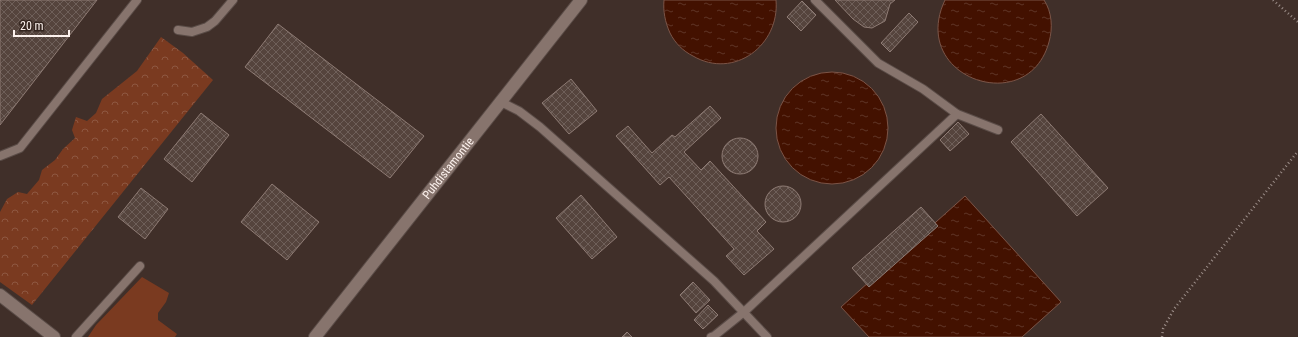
<svg xmlns="http://www.w3.org/2000/svg" width="1298" height="337" font-family="'Roboto Condensed',sans-serif">
  <style>
    .green { fill: #7a3a20 }
    .forest { fill: url(#forest-crowns) }
    .water { fill: url(#water-ripples); stroke: #7b5447 }
    .building { fill: url(#building-cross-hatch); stroke: #8e7b74 }
    .lines { fill: none; stroke-linecap: round; stroke-linejoin: round }
    .lane-casing { stroke: #5a4c47; stroke-width: 10 }
    .street-casing { stroke: #5a4c47; stroke-width: 14 }
    .path { stroke: #9d8f8a; stroke-width: 2.5; stroke-dasharray: 1 3; stroke-linecap: butt }
    .lane { stroke: #87746d; stroke-width: 8 }
    .street { stroke: #87746d; stroke-width: 12 }
    .labels { text-anchor: middle; stroke-width: 4; stroke-linejoin: round; paint-order: stroke }
    .street-label { font-size: 12px; fill: #fdf2ee; stroke: #352620 }
  </style>
  <defs>
    <pattern id="forest-crowns" width="20" height="18" patternUnits="userSpaceOnUse"><rect width="20" height="18" fill="#7a3a20"/><path d="M2 6a3 3 0 1 1 6 0M12 15a3 3 0 1 1 6 0" fill="none" stroke="#8e5741"/></pattern>
    <pattern id="water-ripples" width="26" height="14" patternUnits="userSpaceOnUse"><rect width="26" height="14" fill="#431100"/><path d="M2 4q2-2 4 0t4 0M15 11q2-2 4 0t4 0" fill="none" stroke="#5f3426"/></pattern>
    <pattern id="building-cross-hatch" width="8" height="8" patternUnits="userSpaceOnUse"><rect width="8" height="8" fill="#55443d"/><path d="M0 0l8 8M0 8l8-8" fill="none" stroke="#6e5f59"/></pattern>
  </defs>
  <rect width="100%" height="100%" fill="#402f29"/>
  <!-- green -->
  <polygon class="green" points="142,277 169,293 166,302 158,313 158,320 177,334 175,337 88,337 96,325"/>
  <!-- forest -->
  <polygon class="forest" points="161,37 183,53 213,80 32,305 0,282 0,212 7,199 18,192 27,194 39,180 42,170 55,160 63,149 75,138 72,130 76,117 87,121 96,113 102,99 137,71"/>
  <!-- water -->
  <g class="water">
    <path d="M664,0h112c4,45 -42,80 -83,56 -10,-5 -18,-13 -23,-23 -5,-11 -7,-22 -6,-33z"/>
    <path d="M945,0h99c8,12 9,28 5,42 -21,77 -141,36 -104,-42z"/>
    <circle cx="832" cy="128" r="56"/>
    <polygon points="965,196 1061,302 1022,337 869,337 841,307"/>
  </g>
  <!-- building -->
  <g class="building">
    <polygon points="0,0 97,0 0,125"/>
    <polygon points="835,0 895,0 890,4 885,21 872,28 864,27 853,19"/>
    <polygon points="802,1 816,15 801,31 787,17"/>
    <polygon points="909,13 918,22 890,52 881,43"/>
    <polygon points="278,24 424,136 390,178 245,67"/>
    <polygon points="571,79 597,111 569,134 542,103"/>
    <polygon points="710,106 721,118 684,152 701,170 710,161 766,222 757,231 774,249 744,275 726,256 734,249 669,177 660,185 616,136 628,126 652,153 672,135 675,137"/>
    <polygon points="201,113 229,135 192,182 164,159"/>
    <polygon points="1041,114 1108,188 1077,216 1011,142"/>
    <polygon points="958,122 969,134 950,151 940,140"/>
    <circle cx="740" cy="156" r="18"/>
    <polygon points="272,184 319,222 287,260 241,222"/>
    <circle cx="783" cy="204" r="18"/>
    <polygon points="141,188 168,209 145,239 118,217"/>
    <polygon points="581,195 617,237 592,259 556,218"/>
    <polygon points="921,207 938,226 869,287 852,268"/>
    <polygon points="693,282 710,300 696,313 680,295"/>
    <polygon points="708,305 718,315 703,329 694,320"/>
    <polygon points="627,332 632,337 622,337"/>
  </g>
  <g class="lines">
    <defs>
      <g id="lane">
        <polyline points="815,0 878,63 923,89 957,114 998,130"/>
        <polyline points="178,30 192,32 207,27 215,21 233,0"/>
        <polyline points="501,102 519,111 540,127 714,281 767,337"/>
        <polyline points="0,156 20,148 137,0"/>
        <polyline points="76,337 140,266"/>
        <polyline points="711,337 714,336 744,312 957,114"/>
      </g>
      <g id="street">
        <polyline points="0,295 54,337"/>
        <path id="s1" d="M315,337l266,-337"/>
      </g>
    </defs>
    <!-- lane casing -->
    <use href="#lane" class="lane-casing"/>
    <!-- street casing -->
    <use href="#street" class="street-casing"/>
    <!-- path -->
    <g class="path">
      <polyline points="1273,0 1298,22"/>
      <polyline points="1162,337 1163,329 1174,309 1298,151"/>
    </g>
    <!-- lane -->
    <use href="#lane" class="lane"/>
    <!-- street -->
    <use href="#street" class="street"/>
  </g>
  <g class="labels">
    <!-- street labels -->
    <g class="street-label">
      <text dy="4" stroke="none"><textPath href="#s1" startOffset="215">Puhdistamontie</textPath></text>
    </g>
  </g>
  <!-- scale -->
  <path d="M14 30v6h55v-6" fill="none" stroke="#fdf2ee" stroke-width="2"/>
  <text x="20" y="30" font-size="12" fill="#fdf2ee" stroke="#352620" stroke-width="3" paint-order="stroke">20 m</text>
</svg>
